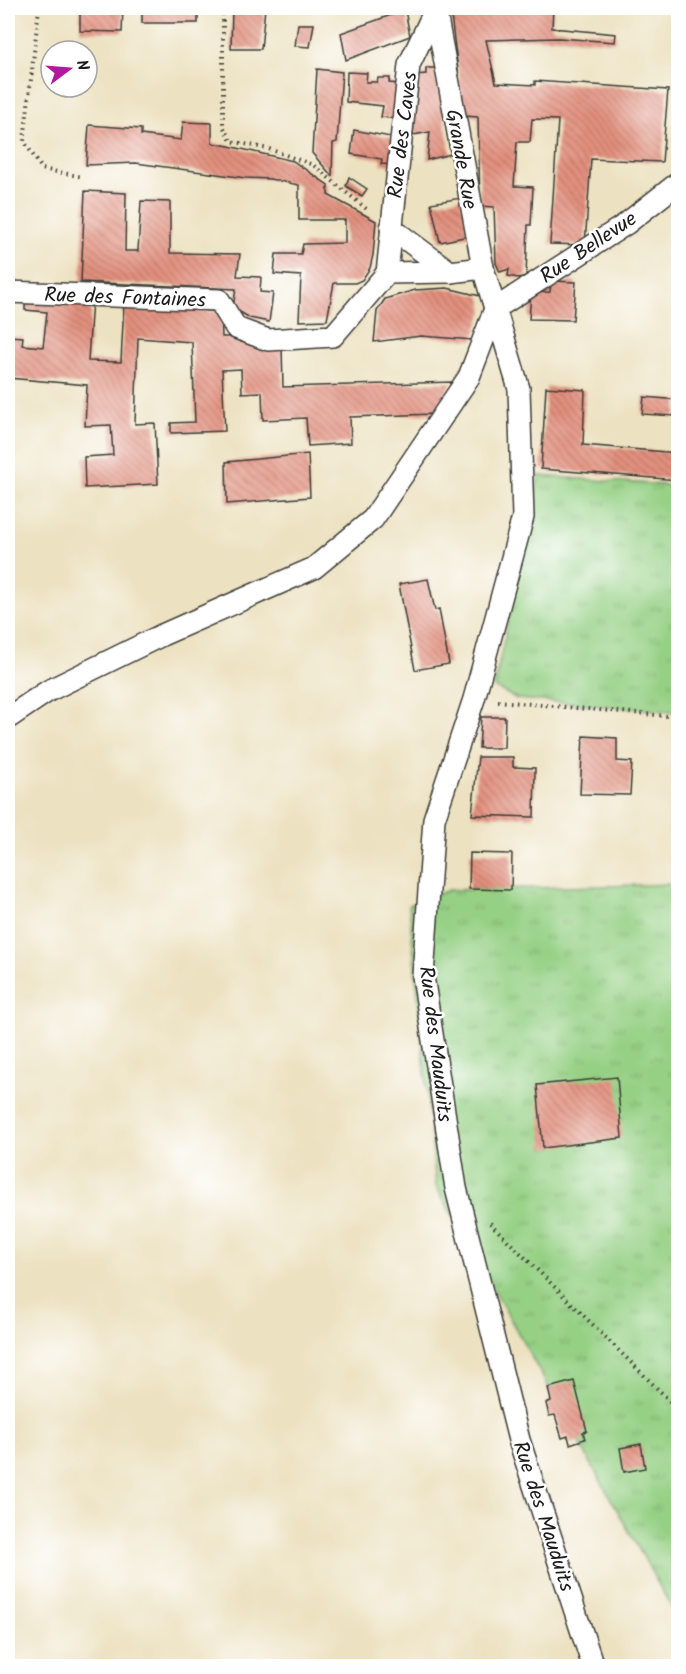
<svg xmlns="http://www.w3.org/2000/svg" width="686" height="1674" font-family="Kalam,sans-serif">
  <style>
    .grass { fill: url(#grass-tufts); stroke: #587650; stroke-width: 1.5 }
    .building { fill: url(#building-back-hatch) }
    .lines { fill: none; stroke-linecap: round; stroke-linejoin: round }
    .street-casing { stroke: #3b3a35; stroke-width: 24 }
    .path { stroke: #3b3a35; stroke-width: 4; stroke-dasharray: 1.5 4.5; stroke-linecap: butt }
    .street { stroke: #fff; stroke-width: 21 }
    .labels { text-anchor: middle; stroke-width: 5; stroke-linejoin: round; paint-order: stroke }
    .street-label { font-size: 21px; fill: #1c1c1c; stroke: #fff }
  </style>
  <defs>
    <pattern id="grass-tufts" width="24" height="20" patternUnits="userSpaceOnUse" patternTransform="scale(1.5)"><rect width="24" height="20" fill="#95d084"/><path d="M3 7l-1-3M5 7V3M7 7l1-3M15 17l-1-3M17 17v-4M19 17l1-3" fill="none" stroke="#80b271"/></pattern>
    <pattern id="building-back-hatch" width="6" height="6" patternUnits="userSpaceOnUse" patternTransform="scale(1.5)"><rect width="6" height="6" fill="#e3907e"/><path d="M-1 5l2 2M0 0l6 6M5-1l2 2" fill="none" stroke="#b77566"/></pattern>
  </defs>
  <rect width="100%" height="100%" fill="#fff"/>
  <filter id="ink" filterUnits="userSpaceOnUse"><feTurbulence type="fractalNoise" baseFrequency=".0167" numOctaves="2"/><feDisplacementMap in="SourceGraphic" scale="12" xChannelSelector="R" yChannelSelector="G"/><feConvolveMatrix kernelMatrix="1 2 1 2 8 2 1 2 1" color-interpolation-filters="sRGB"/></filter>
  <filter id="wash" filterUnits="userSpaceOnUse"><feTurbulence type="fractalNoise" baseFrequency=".008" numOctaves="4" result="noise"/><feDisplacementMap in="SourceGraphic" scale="24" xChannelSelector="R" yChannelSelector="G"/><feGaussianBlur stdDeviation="1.35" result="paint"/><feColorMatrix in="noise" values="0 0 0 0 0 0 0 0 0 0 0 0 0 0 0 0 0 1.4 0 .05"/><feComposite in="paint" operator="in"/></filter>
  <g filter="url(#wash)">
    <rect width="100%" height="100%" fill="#ece1c0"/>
    <!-- grass -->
    <g class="grass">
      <polygon points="539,476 678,486 678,712 517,699 494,687"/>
      <polygon points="678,884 678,1619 436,1186 409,905 449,890"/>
    </g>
    <g id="blocks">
      <!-- building -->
      <g class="building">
        <polygon points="80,8 123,8 122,32 80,31"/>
        <rect x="142" y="8" width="56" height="15"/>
        <polygon points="232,8 265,8 261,49 231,49"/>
        <polygon points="450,8 553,8 552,28 616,34 615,42 558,38 486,40 496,83 535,85 535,81 668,90 662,162 591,159 585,245 550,244 558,120 532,119 530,142 517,142 514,186 533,187 531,225 528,225 526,276 518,278 508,276 509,269 500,272 496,263 494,207 480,206 478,117 464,116"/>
        <polygon points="405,10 410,36 346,60 341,33"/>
        <polygon points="298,24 314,24 310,47 295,46"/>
        <polygon points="426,68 437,68 445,122 451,154 427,160 430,132 413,135 417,75 426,74"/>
        <polygon points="317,69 342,72 337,142 333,143 332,176 312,153"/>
        <polygon points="347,72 367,73 366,82 377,82 378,78 390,78 389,83 401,84 398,119 381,117 383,106 346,102"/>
        <polygon points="183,122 212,123 212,143 229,146 293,161 328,185 328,195 376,221 373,255 370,268 362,280 355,283 334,283 327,320 299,321 301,276 274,274 276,254 301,254 303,244 345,243 345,220 299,220 299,185 270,179 246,178 136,163 86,165 89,125 141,129 141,135 181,140"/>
        <polygon points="354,130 396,138 394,165 381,164 382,159 351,154"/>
        <polygon points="349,177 367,189 362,196 346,186"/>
        <polygon points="85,191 126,193 125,251 138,251 141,201 170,202 170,253 240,254 237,276 261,277 260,292 273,293 269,322 250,318 233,308 236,289 81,282"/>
        <polygon points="461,198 469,236 440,242 431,203"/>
        <polygon points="551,281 576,282 573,320 529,319 531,293 550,292"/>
        <polygon points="447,288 480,296 484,308 473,340 421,336 374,342 377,311 385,299 415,290"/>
        <polygon points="25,296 92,300 88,361 121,362 124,302 221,312 222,337 229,337 261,349 282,346 283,387 452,382 434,414 350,417 351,443 308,446 306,418 263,420 262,392 242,393 241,369 222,370 225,431 171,433 171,423 195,422 192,342 138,338 135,424 155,423 158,484 85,488 84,457 113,455 111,425 85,426 87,385 8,378 8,336 23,337 22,345 43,347 47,312 25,310"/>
        <polygon points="546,387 585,390 583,445 678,453 678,480 541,469"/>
        <polygon points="644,397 678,400 676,416 642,414"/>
        <polygon points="308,454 310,497 227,504 226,462"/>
        <polygon points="428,579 435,610 439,609 449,664 415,670 399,584"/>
        <polygon points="481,717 505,717 504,748 479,748"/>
        <polygon points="583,736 617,738 617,761 632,762 630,795 580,794"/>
        <polygon points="478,757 513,757 513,767 535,768 534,817 472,815"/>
        <polygon points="470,853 512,854 511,890 469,889"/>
        <polygon points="617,1077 622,1138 543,1148 537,1085"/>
        <polygon points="574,1381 587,1431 583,1432 585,1439 570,1444 568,1436 562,1438 555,1415 549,1416 546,1403 551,1401 548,1388"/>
        <polygon points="641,1444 645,1468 624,1472 620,1448"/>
      </g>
    </g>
  </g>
  <g filter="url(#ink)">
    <use href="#blocks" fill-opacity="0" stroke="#3b3a35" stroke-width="1.5"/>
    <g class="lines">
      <defs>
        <g id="street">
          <polyline points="435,8 483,268 519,389 523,517 474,699 434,819 423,976 456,1188 519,1440 593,1666"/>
          <polyline points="391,228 450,272"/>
          <polyline points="387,273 409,65 435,10"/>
          <polyline points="8,292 219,300 236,328 268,340 333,336 387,273 450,272 483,268"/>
          <polyline points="495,309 626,224 678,183"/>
          <polyline points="8,718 48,691 162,635 314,568 373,519 469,377 495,309"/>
        </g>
      </defs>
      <!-- street casing -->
      <use href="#street" class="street-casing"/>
      <!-- path -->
      <g class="path">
        <polyline points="39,8 24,141 42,169 83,177"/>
        <polyline points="223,8 223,126 231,141 269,149 313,165 369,211"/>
        <polyline points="498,701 678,717"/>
        <polyline points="490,1223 678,1409"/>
      </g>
      <!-- street -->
      <use href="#street" class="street"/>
    </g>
  </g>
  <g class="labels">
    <!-- street labels -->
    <g class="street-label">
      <text transform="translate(402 135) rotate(-83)" y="7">Rue des Caves</text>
      <text transform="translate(462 159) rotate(80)" y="7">Grande Rue</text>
      <text transform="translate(588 247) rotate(-34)" y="7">Rue Bellevue</text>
      <text transform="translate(125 297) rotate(2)" y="7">Rue des Fontaines</text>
      <text transform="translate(436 1044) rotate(83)" y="7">Rue des Mauduits</text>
      <text transform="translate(544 1516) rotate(72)" y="7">Rue des Mauduits</text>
    </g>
  </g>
  <!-- margin -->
  <rect width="686" height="1674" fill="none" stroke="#fff" stroke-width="30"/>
  <!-- north arrow -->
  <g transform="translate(69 69) rotate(74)"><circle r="28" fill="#ffffff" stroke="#a4a4a4" stroke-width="1.5"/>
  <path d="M0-4.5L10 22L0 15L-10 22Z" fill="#b5179e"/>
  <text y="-9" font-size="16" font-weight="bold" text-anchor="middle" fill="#1c1c1c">N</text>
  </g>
</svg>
